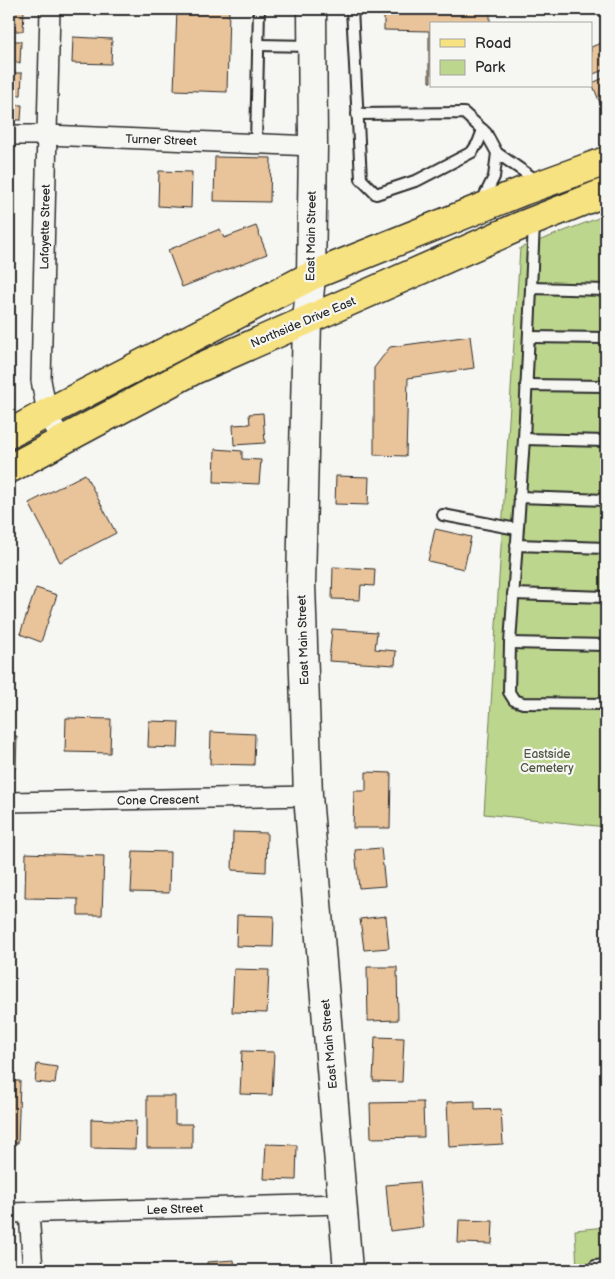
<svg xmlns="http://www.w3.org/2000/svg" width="615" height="1279" font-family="'Balsamiq Sans',sans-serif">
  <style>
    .green { fill: #bcd68e; stroke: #74805c }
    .building { fill: #e9c399; stroke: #2b2b2b }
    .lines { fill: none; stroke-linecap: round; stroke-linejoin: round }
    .service-casing { stroke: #2b2b2b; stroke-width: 14 }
    .minor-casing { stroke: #2b2b2b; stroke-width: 22 }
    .secondary-casing { stroke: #2b2b2b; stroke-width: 31 }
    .primary-casing { stroke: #2b2b2b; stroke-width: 31 }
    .service { stroke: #f6f6f2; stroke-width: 10 }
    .minor { stroke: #f6f6f2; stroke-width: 19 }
    .secondary { stroke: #f6f6f2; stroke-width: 28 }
    .primary { stroke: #f7e281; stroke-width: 28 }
    .labels { text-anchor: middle; stroke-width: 4.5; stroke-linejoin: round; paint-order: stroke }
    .street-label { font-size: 12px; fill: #2b2b2b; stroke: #f6f6f2 }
    .park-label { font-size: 12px; fill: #4f5644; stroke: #f6f6f2 }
  </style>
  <rect width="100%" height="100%" fill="#f6f6f2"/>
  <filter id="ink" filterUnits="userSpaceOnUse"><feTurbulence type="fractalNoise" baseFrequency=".02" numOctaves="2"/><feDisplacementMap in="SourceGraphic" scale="10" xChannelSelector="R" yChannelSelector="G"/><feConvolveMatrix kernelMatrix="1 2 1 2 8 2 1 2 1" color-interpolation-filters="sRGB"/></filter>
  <g filter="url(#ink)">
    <!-- green -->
    <g class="green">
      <polygon points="606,215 606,827 484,814 520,248"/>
      <polygon points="606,1227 606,1270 577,1270 575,1230"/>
    </g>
    <!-- building -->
    <g class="building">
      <polygon points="9,9 24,9 23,31 9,31"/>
      <polygon points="177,9 229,9 227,92 174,90"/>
      <polygon points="384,9 490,9 490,24 431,24 431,82 429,82 429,31 384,30"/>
      <polygon points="73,37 112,39 111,64 72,63"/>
      <polygon points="9,41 21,41 20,63 9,62"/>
      <polygon points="606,41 606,69 591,75 591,47"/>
      <polygon points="9,73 22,73 21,95 9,95"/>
      <polygon points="606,77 606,118 592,83"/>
      <polygon points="9,105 22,105 21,120 9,120"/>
      <polygon points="215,157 271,158 270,202 214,201"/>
      <polygon points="159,171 192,172 191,208 158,206"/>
      <polygon points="256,226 267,254 182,287 168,250 220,229 224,238"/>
      <polygon points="470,336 474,368 408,378 406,456 374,455 374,368 390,347"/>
      <polygon points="263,413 265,443 234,445 233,425 250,424 249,414"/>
      <polygon points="215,449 242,451 242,459 261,460 259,484 214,482"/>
      <polygon points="85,474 116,533 60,562 29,503"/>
      <polygon points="336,476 369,477 368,505 335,504"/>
      <polygon points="435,529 471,537 464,569 428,561"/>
      <polygon points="333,567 375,569 374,586 361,585 360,600 332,599"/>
      <polygon points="36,588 57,595 41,642 20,634"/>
      <polygon points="332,629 377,632 375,649 396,651 395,665 329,661"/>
      <polygon points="66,718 111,719 110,753 65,752"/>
      <polygon points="149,721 179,722 178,748 148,747"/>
      <polygon points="211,732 255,734 254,765 210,764"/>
      <polygon points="9,736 17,736 16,768 9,767"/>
      <polygon points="366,772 391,773 390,828 353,828 354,791 366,791"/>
      <polygon points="233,832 267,833 266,872 232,870"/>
      <polygon points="381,848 385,886 359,888 355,850"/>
      <polygon points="133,851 170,852 169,893 131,892"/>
      <polygon points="26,853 104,856 102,915 78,915 78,899 25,898"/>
      <polygon points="237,915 274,916 273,947 236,946"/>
      <polygon points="386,916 389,948 364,950 360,919"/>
      <polygon points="367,967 397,967 398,1020 368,1021"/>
      <polygon points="234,969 269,970 267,1013 232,1012"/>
      <polygon points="375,1037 404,1038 402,1082 373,1081"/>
      <polygon points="242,1051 274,1052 272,1095 240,1094"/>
      <polygon points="37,1064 57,1067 55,1084 35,1082"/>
      <polygon points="9,1081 20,1081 18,1143 9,1143"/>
      <polygon points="147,1096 175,1096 175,1124 192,1124 192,1148 147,1148"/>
      <polygon points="475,1101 475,1110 501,1109 503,1144 449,1147 447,1102"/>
      <polygon points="423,1102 424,1137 371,1138 370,1103"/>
      <polygon points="91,1119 136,1121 135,1149 91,1148"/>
      <polygon points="266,1144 297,1145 296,1180 264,1179"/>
      <polygon points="419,1182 423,1227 390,1231 386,1185"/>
      <polygon points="459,1220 493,1221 492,1244 458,1243"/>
      <polygon points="234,1260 235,1270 207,1270 207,1262"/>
      <polygon points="539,1267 539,1270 513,1270 513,1269"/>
    </g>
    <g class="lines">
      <defs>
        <g id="service">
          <polyline points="352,9 361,179 376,194 418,180 472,152 478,143 483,130"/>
          <polyline points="258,45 311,46"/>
          <polyline points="357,114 464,113 486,133 497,153 539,182"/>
          <polyline points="256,144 259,9"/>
          <polyline points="482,201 494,177 497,153"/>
          <polyline points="534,224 524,439 510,643 509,692 514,700 523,703 606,704"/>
          <polyline points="531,288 606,290"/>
          <polyline points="529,337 606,338"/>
          <polyline points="526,385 606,386"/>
          <polyline points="524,439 606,441"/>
          <polyline points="519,497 606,500"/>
          <polyline points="443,515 517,529"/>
          <polyline points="516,545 606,548"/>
          <polyline points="513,594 606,597"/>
          <polyline points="510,643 606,645"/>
          <polyline points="596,1270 595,1266 606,1265"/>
        </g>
        <g id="minor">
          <polyline points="50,9 41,380 47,413 62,441"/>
          <polyline points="9,135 47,135 313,146"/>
          <polyline points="9,802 308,796"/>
          <polyline points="9,1213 342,1204"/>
          <polyline points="29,1213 33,1270"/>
        </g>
        <polyline id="secondary" points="312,9 313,146 311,276 307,321 301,584 308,796 348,1270"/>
        <g id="primary">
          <polyline points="9,434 47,413 311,276 523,191 606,161"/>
          <polyline points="9,469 194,370 518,227 606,192"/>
        </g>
      </defs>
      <!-- service casing -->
      <use href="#service" class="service-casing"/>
      <!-- minor casing -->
      <use href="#minor" class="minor-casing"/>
      <!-- secondary casing -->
      <use href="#secondary" class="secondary-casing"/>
      <!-- primary casing -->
      <use href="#primary" class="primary-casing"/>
      <!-- service -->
      <use href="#service" class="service"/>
      <!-- minor -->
      <use href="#minor" class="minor"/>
      <!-- secondary -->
      <use href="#secondary" class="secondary"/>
      <!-- primary -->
      <use href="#primary" class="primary"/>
    </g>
  </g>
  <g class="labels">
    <!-- street labels -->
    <g class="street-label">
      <text transform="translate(161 140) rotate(2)" y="4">Turner Street</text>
      <text transform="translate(45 227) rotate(-89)" y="4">Lafayette Street</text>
      <text transform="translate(311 236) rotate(-89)" y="4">East Main Street</text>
      <text transform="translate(303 322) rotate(-23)" y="4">Northside Drive East</text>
      <text transform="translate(303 640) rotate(-92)" y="4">East Main Street</text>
      <text transform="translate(158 800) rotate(-1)" y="4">Cone Crescent</text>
      <text transform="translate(329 1044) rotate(-95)" y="4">East Main Street</text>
      <text transform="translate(175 1209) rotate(-2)" y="4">Lee Street</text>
    </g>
    <!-- park labels -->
    <g class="park-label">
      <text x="547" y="758">Eastside<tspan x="547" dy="14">Cemetery</tspan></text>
    </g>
  </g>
  <!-- margin -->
  <rect width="615" height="1279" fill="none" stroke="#f6f6f2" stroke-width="30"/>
  <rect x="15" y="15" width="585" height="1249" fill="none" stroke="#2b2b2b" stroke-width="2" filter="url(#ink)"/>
  <!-- legend -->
  <rect x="430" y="22" width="162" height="65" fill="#f6f6f2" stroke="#a5a5a2"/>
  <rect x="440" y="39" width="25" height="8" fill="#f7e281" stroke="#a5a5a2"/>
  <text x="475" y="48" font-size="15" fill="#2b2b2b">Road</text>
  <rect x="440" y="60" width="25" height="15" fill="#bcd68e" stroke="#a5a5a2"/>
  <text x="475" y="72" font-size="15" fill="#2b2b2b">Park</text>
</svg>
